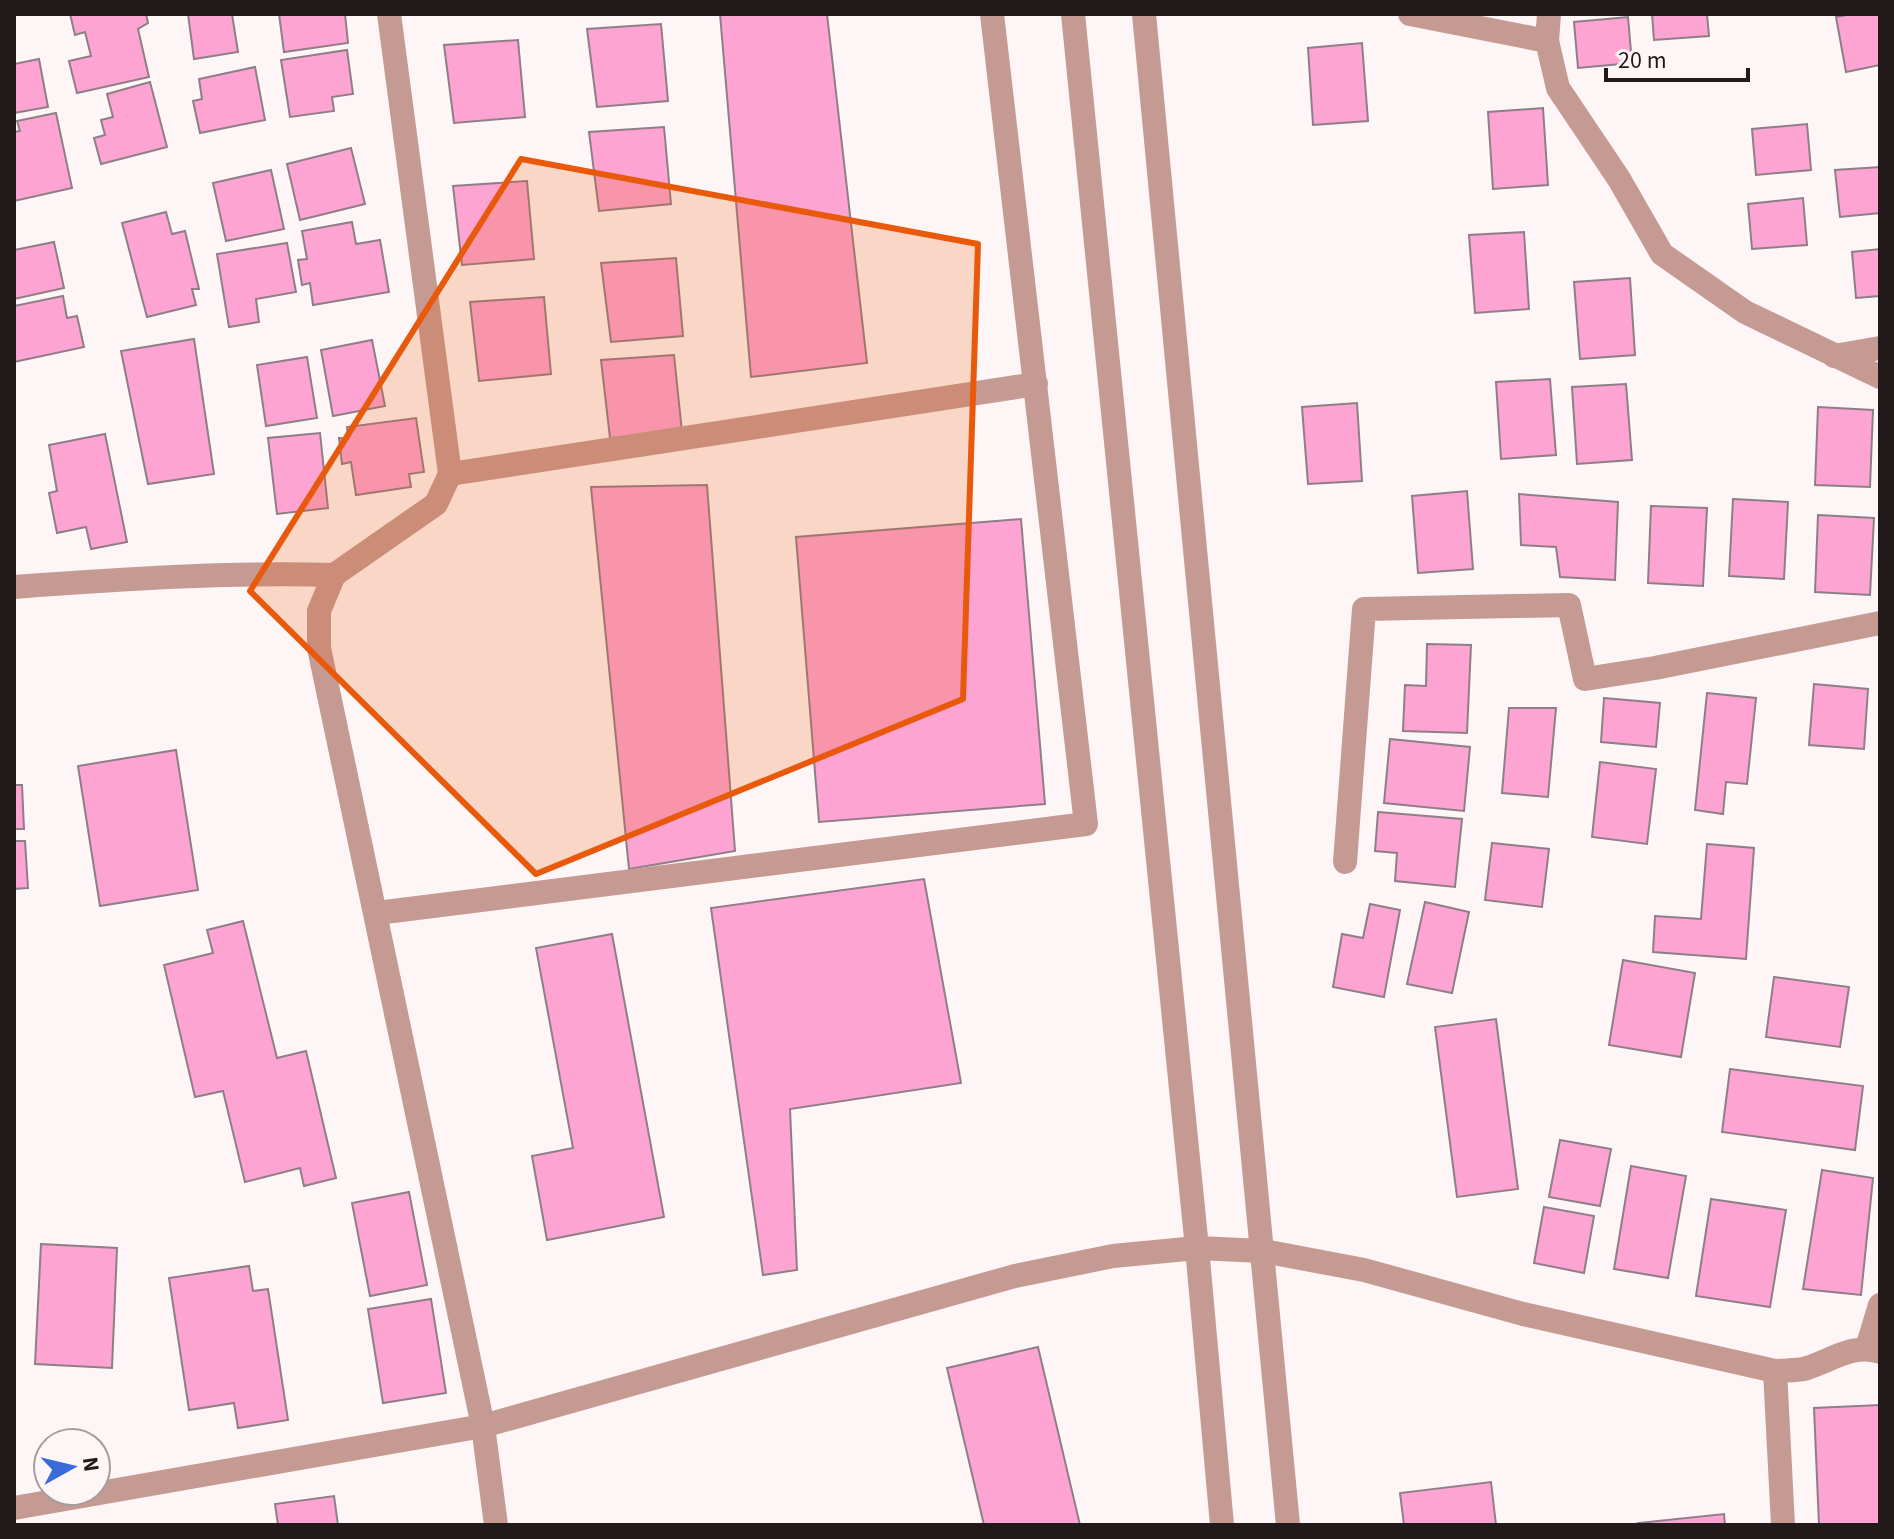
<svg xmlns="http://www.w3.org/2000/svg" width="1894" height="1539" font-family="'Source Sans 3',sans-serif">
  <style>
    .building { fill: #fda4d3; stroke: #907e87; stroke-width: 2 }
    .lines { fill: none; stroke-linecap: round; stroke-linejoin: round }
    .minor { stroke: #c59a93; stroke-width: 24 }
    .marked { fill: #e8590c; fill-opacity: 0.2; stroke: #e8590c; stroke-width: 6; stroke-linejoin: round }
  </style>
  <rect width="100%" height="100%" fill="#fef5f6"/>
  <!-- building -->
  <g class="building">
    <polygon points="70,14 146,14 148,23 138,29 149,77 77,93 69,61 91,56 85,32 75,35"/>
    <polygon points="188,14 232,14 238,52 194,59"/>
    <polygon points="279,14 345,14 348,43 284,52"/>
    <polygon points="720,14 827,14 867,363 751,377"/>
    <polygon points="1652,14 1707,14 1709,36 1654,40"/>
    <polygon points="1852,14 1880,14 1880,65 1846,72 1836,17"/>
    <polygon points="1628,17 1632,63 1578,68 1574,22"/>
    <polygon points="661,24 668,101 597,107 587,29"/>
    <polygon points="518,40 525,117 454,123 444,45"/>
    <polygon points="1362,43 1368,121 1313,125 1308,48"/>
    <polygon points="347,50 353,94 332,97 334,111 290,117 281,60"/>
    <polygon points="39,59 48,107 14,113 14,64"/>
    <polygon points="255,67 265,120 200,133 193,101 202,99 199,79"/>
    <polygon points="150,82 167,147 101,164 94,138 105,135 101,120 113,117 107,94"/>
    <polygon points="1543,108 1548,185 1493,189 1488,112"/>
    <polygon points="56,113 72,188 14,201 14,132 20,131 17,121"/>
    <polygon points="1807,124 1811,170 1756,175 1752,129"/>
    <polygon points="664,127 671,204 599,211 589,132"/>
    <polygon points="351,148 365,204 300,220 287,164"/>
    <polygon points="1880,167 1880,213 1840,217 1835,170"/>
    <polygon points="271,170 284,229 226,241 213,183"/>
    <polygon points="527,181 534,259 462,265 453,186"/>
    <polygon points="1803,198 1807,245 1752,249 1748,204"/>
    <polygon points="166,212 172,234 185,231 199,289 192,289 196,305 147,317 122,223"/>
    <polygon points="352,222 356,244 380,240 389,292 313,305 310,283 302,285 298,260 307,259 302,231"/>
    <polygon points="1524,232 1529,309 1475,313 1469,235"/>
    <polygon points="54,242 64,288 14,299 14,250"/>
    <polygon points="287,243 296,292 256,299 259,322 229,327 217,254"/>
    <polygon points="1880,249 1880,296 1856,298 1852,252"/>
    <polygon points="676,258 683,336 611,342 601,263"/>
    <polygon points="1630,278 1635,355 1580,359 1574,282"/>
    <polygon points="63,296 67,318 77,316 84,347 14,362 14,306"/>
    <polygon points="544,297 551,374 479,381 470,302"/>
    <polygon points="194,339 214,474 148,484 121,351"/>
    <polygon points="372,340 385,406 333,416 321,350"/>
    <polygon points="674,355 682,432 610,438 601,360"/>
    <polygon points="307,357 317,418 266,426 257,365"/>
    <polygon points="1550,379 1556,455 1501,459 1496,382"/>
    <polygon points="1626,384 1632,460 1577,464 1572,387"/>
    <polygon points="1357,403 1362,481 1308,484 1302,407"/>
    <polygon points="1818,407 1873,410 1870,487 1815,485"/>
    <polygon points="416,418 424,472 409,474 411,487 356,495 351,462 342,464 339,438 348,439 347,427"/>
    <polygon points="320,433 328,508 277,514 268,438"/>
    <polygon points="105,434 127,542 91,549 86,527 57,533 49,493 57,491 49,445"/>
    <polygon points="707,485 735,851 629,869 591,487"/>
    <polygon points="1467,491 1473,569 1418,573 1412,496"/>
    <polygon points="1519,494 1618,502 1615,580 1560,577 1556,547 1521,545"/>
    <polygon points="1733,499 1788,502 1784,579 1729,576"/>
    <polygon points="1651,506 1707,508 1703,586 1648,583"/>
    <polygon points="1818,515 1874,518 1870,595 1815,592"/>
    <polygon points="1021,519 1045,804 819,822 796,537"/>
    <polygon points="1427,644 1471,645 1467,733 1403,731 1405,685 1426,686"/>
    <polygon points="1814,684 1868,689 1864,749 1809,745"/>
    <polygon points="1707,693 1756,698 1747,784 1726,782 1723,814 1695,810"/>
    <polygon points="1604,698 1660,703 1656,747 1601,742"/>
    <polygon points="1509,708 1556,708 1548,797 1502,793"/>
    <polygon points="1390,739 1470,747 1464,811 1384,803"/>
    <polygon points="176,750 198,890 100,906 78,766"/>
    <polygon points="1600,762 1656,769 1647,844 1592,837"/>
    <polygon points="14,785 22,785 24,829 14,829"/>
    <polygon points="1378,812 1462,819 1455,887 1395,881 1397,853 1375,851"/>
    <polygon points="14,841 25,841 28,888 14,889"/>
    <polygon points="1492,843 1549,849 1542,907 1485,900"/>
    <polygon points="1707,844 1754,848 1746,959 1653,952 1655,916 1701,919"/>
    <polygon points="924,879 961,1083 790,1109 797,1270 763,1275 711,908"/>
    <polygon points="1425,902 1469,912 1452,993 1407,984"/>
    <polygon points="1370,904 1400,910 1384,997 1333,987 1342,934 1363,938"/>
    <polygon points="243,921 277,1058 306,1051 336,1178 304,1186 300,1168 245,1182 223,1091 195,1097 164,965 213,953 207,930"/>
    <polygon points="612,934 664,1217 547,1240 532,1156 573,1148 536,948"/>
    <polygon points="1623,960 1695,973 1681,1057 1609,1045"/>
    <polygon points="1774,977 1849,987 1840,1047 1766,1037"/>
    <polygon points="1496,1019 1518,1189 1457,1197 1435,1027"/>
    <polygon points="1730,1069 1863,1086 1855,1150 1722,1132"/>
    <polygon points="1560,1140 1611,1149 1600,1206 1549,1197"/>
    <polygon points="1631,1166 1686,1176 1668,1278 1614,1269"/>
    <polygon points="1822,1170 1873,1178 1861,1295 1803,1289"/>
    <polygon points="409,1192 427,1285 370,1296 352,1203"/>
    <polygon points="1711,1199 1786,1210 1770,1307 1696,1296"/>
    <polygon points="1544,1207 1594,1216 1584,1273 1534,1263"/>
    <polygon points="41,1244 117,1248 112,1368 35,1364"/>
    <polygon points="249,1266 253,1291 268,1289 288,1420 238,1428 234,1403 189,1410 169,1278"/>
    <polygon points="431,1299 446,1393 383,1403 368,1309"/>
    <polygon points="1038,1347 1080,1525 984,1525 947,1368"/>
    <polygon points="1880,1405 1880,1525 1819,1525 1814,1408"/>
    <polygon points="1491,1482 1496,1525 1404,1525 1400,1493"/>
    <polygon points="334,1496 338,1525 278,1525 275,1504"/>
    <polygon points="1724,1514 1725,1525 1639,1525 1638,1523"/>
  </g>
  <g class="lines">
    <!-- minor -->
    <g class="minor">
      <polyline points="1073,14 1197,1248 1222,1525"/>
      <polyline points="1144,14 1288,1525"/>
      <polyline points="1410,14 1547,41 1558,88 1619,179 1662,254 1745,312 1880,377"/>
      <polyline points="1547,41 1549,14"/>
      <polyline points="1834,356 1880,348"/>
      <polyline points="450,474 1036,384"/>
      <polyline points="334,575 436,504 450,474 389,14"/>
      <path d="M14,587c107,-8 213,-15 320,-12l-15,36v37l164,778 13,99"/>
      <polyline points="1345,862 1364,609 1569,605 1585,679 1655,668 1880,623"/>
      <polyline points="377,913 1086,824 992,14"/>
      <polyline points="1867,1348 1880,1305"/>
      <polyline points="1775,1371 1783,1525"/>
      <path d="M14,1508l469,-82 532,-150 98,-20 84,-8 66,3 101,19 159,44 252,57c11,-1 23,0 32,-3 25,-8 47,-25 73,-16"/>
    </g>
  </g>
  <!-- marked area -->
  <path class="marked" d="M521,159l457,85 -15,455 -427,175 -286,-283z"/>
  <!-- border -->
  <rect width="1894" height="1539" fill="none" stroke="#21191a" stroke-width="32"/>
  <!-- north arrow -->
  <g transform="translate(72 1467) rotate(82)"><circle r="38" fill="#fef5f6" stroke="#a69d9e" stroke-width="2"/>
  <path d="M0-6L14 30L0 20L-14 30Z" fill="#396bdb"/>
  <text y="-12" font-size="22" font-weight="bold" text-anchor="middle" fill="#21191a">N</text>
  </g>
  <!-- scale -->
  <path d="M1606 68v12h142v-12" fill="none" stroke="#21191a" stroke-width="4"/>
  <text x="1618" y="68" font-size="24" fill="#21191a" stroke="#fef5f6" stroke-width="6" paint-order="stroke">20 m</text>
</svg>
